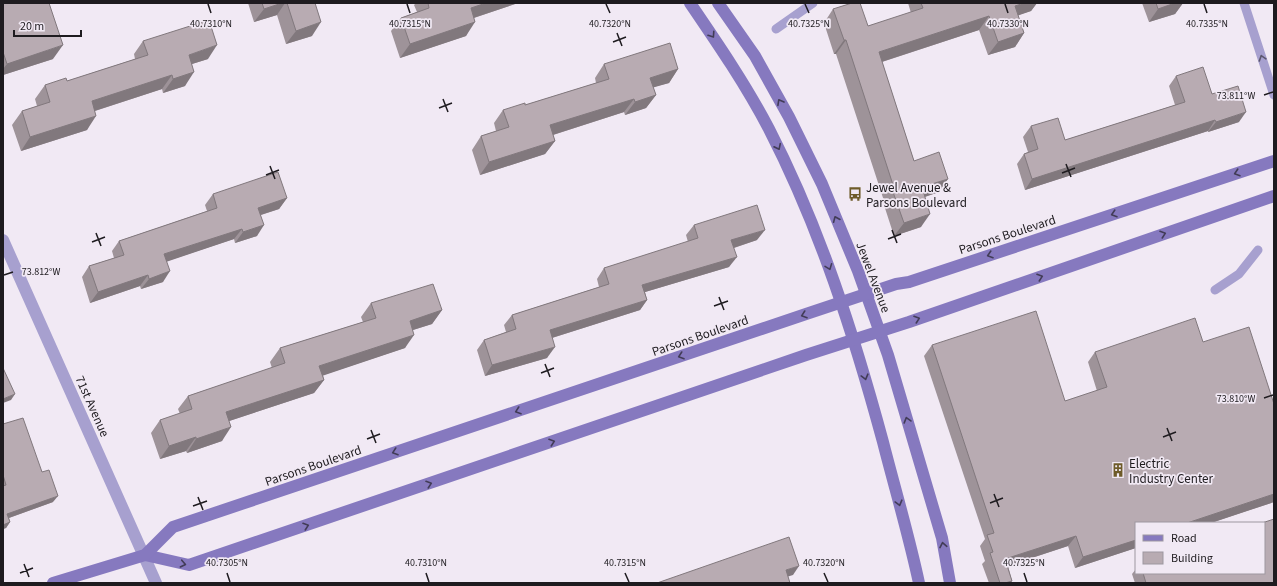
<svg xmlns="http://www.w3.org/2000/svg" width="1277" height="586" font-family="'Source Sans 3',sans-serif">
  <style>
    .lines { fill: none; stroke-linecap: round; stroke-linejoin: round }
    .lane { stroke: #a7a0cf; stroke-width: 9 }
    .street { stroke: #a7a0cf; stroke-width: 12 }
    .secondary { stroke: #8679bf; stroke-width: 12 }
    .wall { fill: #9e9399 }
    .shaded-wall { fill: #81787d }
    .building { fill: #b8abb2; stroke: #81787d }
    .oneway { stroke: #423c57 }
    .oneway2 { stroke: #5c576e }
    .ticks { fill: none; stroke: #1e1b1f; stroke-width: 1.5 }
    .labels { text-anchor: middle; stroke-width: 3.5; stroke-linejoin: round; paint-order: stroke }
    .poi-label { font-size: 13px; fill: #1e1b1f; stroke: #f1e9f4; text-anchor: start }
    .street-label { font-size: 13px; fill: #1e1b1f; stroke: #f1e9f4 }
    .ticks-label { font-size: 10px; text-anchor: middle; fill: #1e1b1f; stroke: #f1e9f4; stroke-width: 3.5; stroke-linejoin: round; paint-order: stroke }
  </style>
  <rect width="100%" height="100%" fill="#f1e9f4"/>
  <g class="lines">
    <!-- lane -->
    <g class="lane">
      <polyline points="1244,3 1274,95"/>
      <polyline points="776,29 813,3"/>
      <polyline points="1215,290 1239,274 1258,250"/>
    </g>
    <!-- street -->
    <polyline class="street" points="3,240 156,583"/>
    <!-- secondary -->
    <g class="secondary">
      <path d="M690,3c28,41 56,82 79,126 51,99 85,206 114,313 12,47 26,94 36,141"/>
      <polyline points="718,3 755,56 789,117 822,184 858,271 888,355 942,538 950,583"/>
      <polyline points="145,555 189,565 806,355 909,322 1274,196"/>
      <polyline points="53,583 145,555 173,527 809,313 896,284 909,282 1274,161"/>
    </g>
  </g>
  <!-- wall -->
  <g class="wall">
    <polygon points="3,3 53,59 3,75"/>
    <polygon points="248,3 315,3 312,36 286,44 277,15 254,22"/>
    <polygon points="416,3 518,3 474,18 466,36 400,58 391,31 401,18 417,12 414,5"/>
    <polygon points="908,3 1037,3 1031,11 1018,15 1024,33 1015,47 988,55 979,30 882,62 914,161 939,192 925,197 921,227 894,236 884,205 885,204 836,54 834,54 824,23 833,9 868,26 911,13"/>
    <polygon points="1142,3 1183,3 1175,14 1149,22"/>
    <polygon points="143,41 208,59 192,64 185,86 163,93 162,89 95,111 87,130 21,151 12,125 22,111 37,106 35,99 45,85 67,81 135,59 134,54"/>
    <polygon points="604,64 678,69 669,83 653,87 656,95 646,108 625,115 624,112 553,135 555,141 545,154 480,175 472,150 481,136 496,131 494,123 503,110 525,105 596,83 595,78"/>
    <polygon points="1176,76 1212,94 1239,122 1208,132 1208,131 1025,190 1017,164 1024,154 1028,152 1023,137 1031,126 1065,140 1175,105 1169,86"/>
    <polygon points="213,194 287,198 279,209 261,215 257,236 235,243 234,239 167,261 163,282 141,289 140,286 90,303 82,277 89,266 114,258 112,251 119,241 207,211 205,205"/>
    <polygon points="694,225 757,240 734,248 729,267 645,292 647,300 640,310 552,338 547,358 485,376 477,350 484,340 506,332 504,325 512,315 599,287 597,279 604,268 688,242 686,235"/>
    <polygon points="371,303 442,310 432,324 413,330 405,348 323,375 324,380 314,393 229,421 222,441 187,453 186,451 160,459 151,433 160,420 180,414 178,409 188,396 272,368 270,362 280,348 363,322 361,317"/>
    <polygon points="1203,342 1274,404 1274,502 1075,568 1068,546 1008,566 1012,581 1011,583 989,583 982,564 985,561 980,546 985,539 924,356 932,345 1065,401 1097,391 1088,362 1095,352"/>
    <polygon points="3,424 42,472 53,502 9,518 10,522 6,528 3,529"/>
    <polygon points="1136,569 1136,573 1264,573 1274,583 1135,583 1132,574"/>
  </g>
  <!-- shaded-wall -->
  <g class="shaded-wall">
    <polygon points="282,3 285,3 277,15 254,22 264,9"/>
    <polygon points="486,3 518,3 461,22 471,8"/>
    <polygon points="1024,3 1037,3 1031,11 1005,20 1015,6"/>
    <polygon points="1175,3 1183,3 1175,14 1149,22 1158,9"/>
    <polygon points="989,16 979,30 869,66 879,52"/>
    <polygon points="321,22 312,36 286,44 296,31"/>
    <polygon points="475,22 466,36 400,58 410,44"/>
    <polygon points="1024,33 1015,47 988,55 998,42"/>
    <polygon points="844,40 846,40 836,54 834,54"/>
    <polygon points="63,45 53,59 3,75 3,69 7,64"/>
    <polygon points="217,45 208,59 179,68 189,55"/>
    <polygon points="678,69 669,83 641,91 650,78"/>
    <polygon points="194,72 185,86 163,93 173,79"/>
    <polygon points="172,75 162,89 82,115 92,101"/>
    <polygon points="656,95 646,108 625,115 635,102"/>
    <polygon points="634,99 624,112 540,139 550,125"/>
    <polygon points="1246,112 1239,122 1208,132 1216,122"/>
    <polygon points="96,116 87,130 21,151 30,137"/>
    <polygon points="1215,120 1208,131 1025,190 1032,179"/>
    <polygon points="555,141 545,154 480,175 489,162"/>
    <polygon points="948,179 939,192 912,201 922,187"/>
    <polygon points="287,198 279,209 251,218 258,208"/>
    <polygon points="930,214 921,227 894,236 904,223"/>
    <polygon points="264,225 257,236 235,243 243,232"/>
    <polygon points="242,229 234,239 157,265 164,254"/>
    <polygon points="765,230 757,240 724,251 731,240"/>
    <polygon points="737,257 729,267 635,295 642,285"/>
    <polygon points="170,271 163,282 141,289 149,279"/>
    <polygon points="148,275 140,286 90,303 98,292"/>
    <polygon points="647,300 640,310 542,341 550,330"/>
    <polygon points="442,310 432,324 400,334 410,321"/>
    <polygon points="414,335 405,348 310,380 319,366"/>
    <polygon points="555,347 547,358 485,376 492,365"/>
    <polygon points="324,380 314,393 217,425 226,412"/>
    <polygon points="15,394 11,400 3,403 3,399"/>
    <polygon points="231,427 222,441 187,453 196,439"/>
    <polygon points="196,437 186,451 160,459 169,446"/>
    <polygon points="1274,494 1274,502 1211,523 1187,523"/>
    <polygon points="58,496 53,502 3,520 7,514"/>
    <polygon points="10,522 6,528 3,529 3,525"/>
    <polygon points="1076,536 1068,546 998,569 1005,559"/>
    <polygon points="1136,540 1136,548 1075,568 1083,557"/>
    <polygon points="799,566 793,575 780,579 786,570"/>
  </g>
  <!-- building -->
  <g class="building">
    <polygon points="3,3 49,3 63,45 7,64 3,52"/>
    <polygon points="262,3 282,3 264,9"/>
    <polygon points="287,3 315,3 321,22 296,31"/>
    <polygon points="428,3 486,3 471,8 475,22 410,44 401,18 429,8"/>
    <polygon points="852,3 860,3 868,26 923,8 921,3 1024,3 1015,6 1024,33 998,42 989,16 879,52 914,161 939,152 948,179 922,187 930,214 904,223 893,192 895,191 846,40 844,40 833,9"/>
    <polygon points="1156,3 1175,3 1158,9"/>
    <polygon points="209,20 217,45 189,55 194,72 173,79 172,75 92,101 96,116 30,137 22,111 50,102 45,85 66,78 67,81 148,55 143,41"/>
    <polygon points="670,43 678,69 650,78 656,95 635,102 634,99 550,125 555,141 489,162 481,136 509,127 503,110 525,103 525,105 609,79 604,64"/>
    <polygon points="1203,67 1212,94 1238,86 1246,112 1216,122 1215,120 1032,179 1024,154 1038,149 1031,126 1058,118 1065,140 1185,102 1176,76"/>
    <polygon points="278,172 287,198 258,208 264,225 243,232 242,229 164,254 170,271 149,279 148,275 98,292 89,266 124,255 119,241 217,208 213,194"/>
    <polygon points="757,205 765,230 731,240 737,257 642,285 647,300 550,330 555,347 492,365 484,340 516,329 512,315 609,284 604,268 698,238 694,225"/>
    <polygon points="433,284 442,310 410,321 414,335 319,366 324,380 226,412 231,427 196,439 196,437 169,446 160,420 192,409 188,396 285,363 280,348 376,318 371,303"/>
    <polygon points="1036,311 1065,401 1107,387 1095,352 1195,318 1203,342 1249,327 1274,404 1274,494 1187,523 1136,523 1136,540 1083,557 1076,536 1005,559 1012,581 1005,583 1000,583 990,553 993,552 987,535 994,533 932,345"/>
    <polygon points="3,368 15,394 3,399"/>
    <polygon points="23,418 42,472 49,470 58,496 7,514 10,522 3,525 3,486 6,485 3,475 3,424"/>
    <polygon points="1274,519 1274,583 1146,583 1143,573 1264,573 1264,523 1262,523"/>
    <polygon points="789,537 799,566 786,570 790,583 657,583"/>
  </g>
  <!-- one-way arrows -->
  <defs><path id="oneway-chevron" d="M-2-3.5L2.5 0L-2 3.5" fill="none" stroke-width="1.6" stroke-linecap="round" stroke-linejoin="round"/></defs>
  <g class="oneway">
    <use href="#oneway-chevron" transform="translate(712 35) rotate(56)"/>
    <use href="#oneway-chevron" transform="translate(780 102) rotate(-119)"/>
    <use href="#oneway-chevron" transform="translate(778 147) rotate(64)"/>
    <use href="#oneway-chevron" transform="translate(1237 173) rotate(162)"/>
    <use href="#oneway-chevron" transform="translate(1114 214) rotate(162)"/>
    <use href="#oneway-chevron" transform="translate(836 219) rotate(-113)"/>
    <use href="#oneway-chevron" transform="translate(1163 234) rotate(-19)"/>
    <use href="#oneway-chevron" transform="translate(990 255) rotate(162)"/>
    <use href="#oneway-chevron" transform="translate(829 267) rotate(69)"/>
    <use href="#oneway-chevron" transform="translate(1040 277) rotate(-19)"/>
    <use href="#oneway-chevron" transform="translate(804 315) rotate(161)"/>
    <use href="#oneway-chevron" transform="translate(917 319) rotate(-19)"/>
    <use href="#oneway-chevron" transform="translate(681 356) rotate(161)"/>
    <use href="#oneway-chevron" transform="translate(865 377) rotate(75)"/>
    <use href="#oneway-chevron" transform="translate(518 411) rotate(161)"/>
    <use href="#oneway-chevron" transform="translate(907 420) rotate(-106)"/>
    <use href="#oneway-chevron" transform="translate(552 442) rotate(-19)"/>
    <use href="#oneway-chevron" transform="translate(395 452) rotate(161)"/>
    <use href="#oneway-chevron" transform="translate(429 484) rotate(-19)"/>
    <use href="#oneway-chevron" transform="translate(899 503) rotate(75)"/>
    <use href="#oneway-chevron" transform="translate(306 526) rotate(-19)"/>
    <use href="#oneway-chevron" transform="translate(943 545) rotate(-101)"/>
    <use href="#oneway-chevron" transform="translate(183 564) rotate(12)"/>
  </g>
  <use class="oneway2" href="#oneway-chevron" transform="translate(1262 58) rotate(-108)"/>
  <!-- ticks -->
  <path class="ticks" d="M208,4l3,9M407,4l3,9M606,4l4,9M805,4l4,9M1005,4l3,9M1204,4l3,9M617,33l5,13M613,42l13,-5M1264,95l9,-3M443,99l5,13M439,108l13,-5M1066,164l5,13M270,166l5,13M1062,173l13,-5M266,175l13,-5M892,230l5,13M96,233l5,13M888,239l13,-5M92,242l13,-5M4,275l9,-3M719,297l5,13M714,306l14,-5M545,364l5,13M541,373l13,-5M1264,398l9,-3M1167,428l5,13M371,430l5,13M1163,437l13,-5M367,439l13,-5M994,494l5,13M198,497l5,13M990,503l13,-5M193,506l14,-5M24,564l5,13M20,573l13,-5M227,573l3,9M426,573l3,9M625,573l4,9M824,573l4,9M1024,573l3,9"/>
  <!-- icons -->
  <defs>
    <symbol id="bus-bare" viewBox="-9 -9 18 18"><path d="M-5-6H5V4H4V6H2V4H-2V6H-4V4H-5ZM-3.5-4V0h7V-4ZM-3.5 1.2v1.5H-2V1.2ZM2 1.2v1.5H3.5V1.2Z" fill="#6e5b29" stroke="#f1e9f4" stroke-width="2.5" paint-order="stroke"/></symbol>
    <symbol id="building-bare" viewBox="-9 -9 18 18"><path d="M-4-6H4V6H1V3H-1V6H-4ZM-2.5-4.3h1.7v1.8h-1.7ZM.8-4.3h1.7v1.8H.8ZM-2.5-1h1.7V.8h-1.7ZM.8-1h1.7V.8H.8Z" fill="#6e5b29" stroke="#f1e9f4" stroke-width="2.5" paint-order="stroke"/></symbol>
  </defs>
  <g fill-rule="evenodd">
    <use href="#bus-bare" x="845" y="184" width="20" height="20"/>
    <use href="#building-bare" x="1108" y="460" width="20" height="20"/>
  </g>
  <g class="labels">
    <!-- poi labels -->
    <g class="poi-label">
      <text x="866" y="192">Jewel Avenue &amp;<tspan x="866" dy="15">Parsons Boulevard</tspan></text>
      <text x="1129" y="468">Electric<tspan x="1129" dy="15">Industry Center</tspan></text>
    </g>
    <!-- street labels -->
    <g class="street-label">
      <text transform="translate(1007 234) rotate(-18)" y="5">Parsons Boulevard</text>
      <text transform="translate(874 277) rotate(69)" y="5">Jewel Avenue</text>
      <text transform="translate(700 335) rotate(-19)" y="5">Parsons Boulevard</text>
      <text transform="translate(93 406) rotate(66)" y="5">71st Avenue</text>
      <text transform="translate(313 465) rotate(-19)" y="5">Parsons Boulevard</text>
    </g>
  </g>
  <g class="ticks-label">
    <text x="211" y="27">40.7310°N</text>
    <text x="410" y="27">40.7315°N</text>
    <text x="610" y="27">40.7320°N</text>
    <text x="809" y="27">40.7325°N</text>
    <text x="1008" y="27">40.7330°N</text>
    <text x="1207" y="27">40.7335°N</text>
    <text x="1236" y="99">73.811°W</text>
    <text x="41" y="275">73.812°W</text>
    <text x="1236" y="402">73.810°W</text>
    <text x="227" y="566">40.7305°N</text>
    <text x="426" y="566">40.7310°N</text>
    <text x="625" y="566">40.7315°N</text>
    <text x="824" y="566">40.7320°N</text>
    <text x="1024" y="566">40.7325°N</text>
  </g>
  <!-- border -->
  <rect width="1277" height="586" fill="none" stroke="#1e1b1f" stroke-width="8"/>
  <!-- legend -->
  <rect x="1135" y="522" width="130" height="52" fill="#f1e9f4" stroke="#9d979f"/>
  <rect x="1143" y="535" width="20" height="6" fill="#8679bf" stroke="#9d979f"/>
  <text x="1171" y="542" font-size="12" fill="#1e1b1f">Road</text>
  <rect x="1143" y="552" width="20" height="12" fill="#b8abb2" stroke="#9d979f"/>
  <text x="1171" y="562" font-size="12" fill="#1e1b1f">Building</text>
  <!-- scale -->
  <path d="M14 30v6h67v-6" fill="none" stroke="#1e1b1f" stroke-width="2"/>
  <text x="20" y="30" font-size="12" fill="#1e1b1f" stroke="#f1e9f4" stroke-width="3" paint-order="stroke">20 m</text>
</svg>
